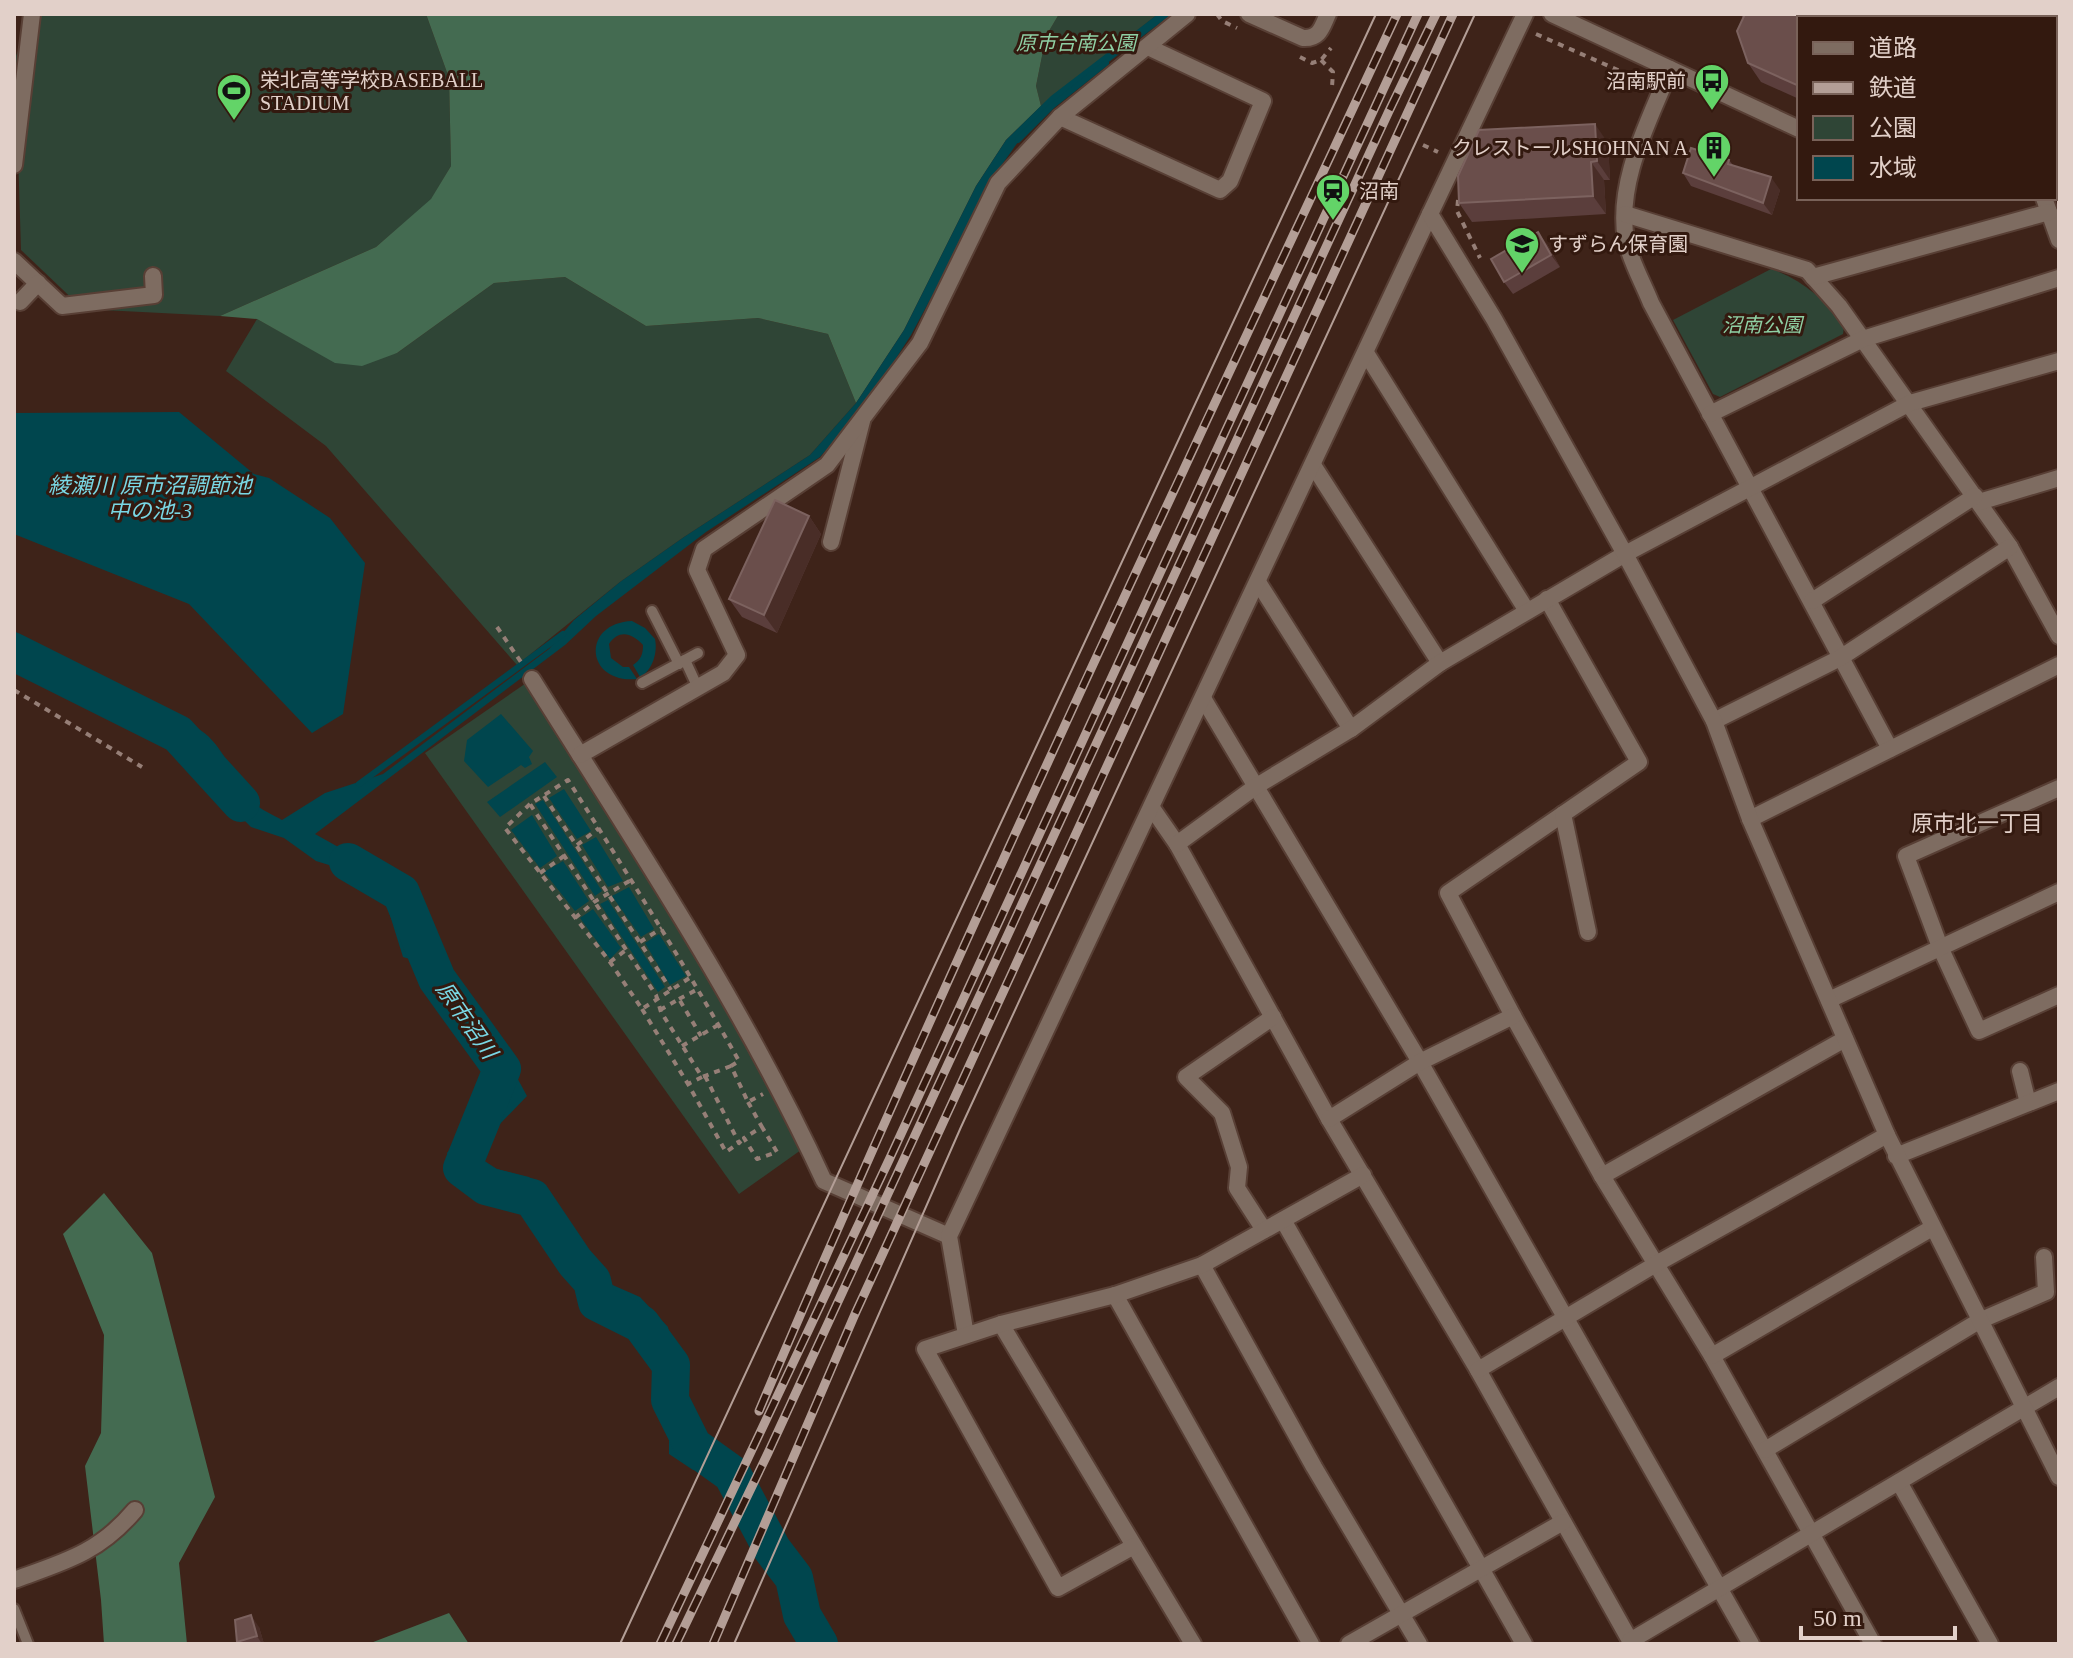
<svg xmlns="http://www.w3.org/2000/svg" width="2073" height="1658" font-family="'Times New Roman','Noto Sans JP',serif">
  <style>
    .green { fill: #2f4536 }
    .forest { fill: #446b51 }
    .water { fill: #00464e }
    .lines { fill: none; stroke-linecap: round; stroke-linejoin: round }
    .stream { stroke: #00464e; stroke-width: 6 }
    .river { stroke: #00464e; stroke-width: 38 }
    .service-casing { stroke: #583f35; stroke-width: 14 }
    .minor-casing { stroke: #583f35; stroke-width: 20 }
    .tertiary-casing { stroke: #583f35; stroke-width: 20 }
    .path { stroke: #967f77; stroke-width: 4; stroke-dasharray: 6 6; stroke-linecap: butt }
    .service { stroke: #7e6c61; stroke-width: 10 }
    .minor { stroke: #7e6c61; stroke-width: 16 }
    .tertiary { stroke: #7e6c61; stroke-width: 16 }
    .tram { stroke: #b39e96; stroke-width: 2 }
    .rail-casing { stroke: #b39e96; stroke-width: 9 }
    .rail { stroke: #33190f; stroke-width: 6; stroke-dasharray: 18; stroke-linecap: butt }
    .wall { fill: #5b3e3c }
    .shaded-wall { fill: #492d27 }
    .building { fill: #6a4e4b; stroke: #7c625f; stroke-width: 2 }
    .labels { text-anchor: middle; stroke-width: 6; stroke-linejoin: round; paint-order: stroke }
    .park-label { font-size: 20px; font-style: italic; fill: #8fd0a4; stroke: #33190f }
    .poi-label { font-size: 20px; fill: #e2d0c9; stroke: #33190f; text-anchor: start }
    .water-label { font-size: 22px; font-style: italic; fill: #79d8e5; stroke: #33190f }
    .neighbourhood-label { font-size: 22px; fill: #e2d0c9; stroke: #33190f }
  </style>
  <rect width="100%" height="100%" fill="#3e2319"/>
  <!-- green -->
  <g class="green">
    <polygon points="34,14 426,14 449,78 451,166 431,200 376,247 220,316 83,309 21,250 15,58"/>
    <polygon points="1059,14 1158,14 1041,106 1036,86 1046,36"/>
    <path d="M1771,269c31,10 54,31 73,57l-1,8 -123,63 -7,-3 -40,-74z"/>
    <polygon points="565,277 646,326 758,318 828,334 856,403 810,455 684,537 620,582 517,665 326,446 226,371 257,319 335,362 397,353 494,283"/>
    <polygon points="532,679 808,1145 739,1194 425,753"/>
  </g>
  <!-- forest -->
  <g class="forest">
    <polygon points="426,14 1059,14 1046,36 1036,86 1041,106 1006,140 976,186 904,330 856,403 828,334 758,318 646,326 565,277 494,283 397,353 362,366 335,363 257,319 220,316 376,247 431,199 451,166 449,78"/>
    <polygon points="104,1193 152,1253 215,1497 179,1563 187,1644 104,1644 101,1600 85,1466 101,1433 104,1335 63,1234"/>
    <polygon points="449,1613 469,1644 368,1644"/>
  </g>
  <!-- water -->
  <g class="water">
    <path d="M1158,14h14l-116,88 -28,26 -44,62 -33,71 -40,74 -43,67 -48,55 -114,75 -110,84 -31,29 -250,189 70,39 36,73 19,14 55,77 32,59 -55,57 25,16 32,8 35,40 28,59 48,21 28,30 14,70 3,43 39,18 -1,14 -30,-2 -24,-16v-45l-6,-70 -35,-36 -54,-21 -28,-34 -1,-24 -24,-34 -13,-7 -37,-2 -18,-13 -6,-15 55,-64c-10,-11 -11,-21 -17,-34 -6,-13 -17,-24 -24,-37 -17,-30 -20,-51 -58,-61l-19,-61 -29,-23 -39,-12 -32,-23 -33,-11 -28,-28 -16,-26 -4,-25 -27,-1 -35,-14 -12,-14 -58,-46 -57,-29v-13l107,57 38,33c58,-4 64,42 92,79 7,9 21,14 31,20l43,-27 58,-19 166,-125 25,-29 46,-38 64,-45 126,-82 46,-52 48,-73 72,-144 30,-46 45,-44z"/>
    <polygon points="179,412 254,474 269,478 330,518 365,563 343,714 312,733 189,604 14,534 14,413"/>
    <path d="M632,621l13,7 10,11c3,14 -3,32 -15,38l-7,-12c8,-5 10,-11 10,-20 -11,-12 -24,-16 -34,-1l2,14 12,9h6l8,12c-52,5 -56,-56 -5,-58z"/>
    <polygon points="501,714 533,751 529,757 532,764 525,768 521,765 488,787 464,761 467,740"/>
    <polygon points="545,762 557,777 500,817 487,802"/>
    <polygon points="564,789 591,831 577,839 549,798"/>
    <polygon points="543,800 602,891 595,896 535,804"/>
    <polygon points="532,815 557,856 540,868 511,830"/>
    <polygon points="596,837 623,881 608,887 582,845"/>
    <polygon points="563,861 589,901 575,911 544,872"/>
    <polygon points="629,887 654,929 641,937 612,896"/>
    <polygon points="608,900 665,987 658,992 600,904"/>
    <polygon points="593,909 621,948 610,959 580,918"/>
    <polygon points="659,934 686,976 670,985 645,943"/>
  </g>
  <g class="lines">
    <!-- stream -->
    <g class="stream">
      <polyline points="1018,140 1052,106 1106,63"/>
      <polyline points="359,784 563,634"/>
    </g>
    <!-- river -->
    <g class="river">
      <polyline points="14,652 178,734 241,803"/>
      <polyline points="348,862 401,893 437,979 502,1069 462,1168 486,1186 532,1198 575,1262 592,1281 597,1302 641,1324 671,1365 670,1400 693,1446 732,1474 772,1549 794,1578 802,1615 819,1644"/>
    </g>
    <defs>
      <g id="service">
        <polyline points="652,611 679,664"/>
        <polyline points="685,660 698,653"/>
        <polyline points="642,683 685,660 698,688"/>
        <polyline points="14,1609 28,1644"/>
      </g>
      <g id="minor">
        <polyline points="1980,14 1981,18"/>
        <path d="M1670,69c-21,53 -54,112 -44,171 4,20 17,43 25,63l239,446"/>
        <polyline points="1060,117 1220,190 1230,181 1263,101 1148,47"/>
        <polyline points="14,165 32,14"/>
        <polyline points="2044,198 2059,240"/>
        <polyline points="1625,214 1807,270 1839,306 2010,547 2059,636"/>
        <polyline points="14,261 62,306 154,295 153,276"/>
        <polyline points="1813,277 2049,212"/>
        <polyline points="20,302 38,283"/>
        <polyline points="1366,353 1527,611"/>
        <polyline points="1710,414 1863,339 2059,278"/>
        <polyline points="1313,465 1440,663"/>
        <polyline points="1979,502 2059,478"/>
        <polyline points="831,542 862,421"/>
        <polyline points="1258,582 1351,729"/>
        <polyline points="1547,599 1639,762 1448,893 1513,1016 1602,1176 1712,1356 1873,1644"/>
        <polyline points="1812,601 1975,496"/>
        <path d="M532,679c103,164 211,326 292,502l125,55"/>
        <polyline points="1203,698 1420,1062 1751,1644"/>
        <polyline points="1714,721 1840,658 2010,547"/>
        <polyline points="580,755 723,673 737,655 697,570 704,549 827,465 920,343 998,183 1060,117 1187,14"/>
        <polyline points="2059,788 1906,856 1940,947 1979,1031 2059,995"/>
        <polyline points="1152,808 1177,844 1329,1119 1478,1370 1632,1644"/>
        <polyline points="1563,814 1588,932"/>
        <polyline points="1750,819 2059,665"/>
        <polyline points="1177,844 1255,787 1351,729 1440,663 1625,554 1910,403 2059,361"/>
        <polyline points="1829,1000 2059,892"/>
        <polyline points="2020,1071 2028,1103"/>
        <polyline points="1329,1119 1420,1062 1513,1016"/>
        <polyline points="1896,1156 2059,1091"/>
        <polyline points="1602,1176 1845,1039"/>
        <polyline points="1283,1220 1524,1644"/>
        <polyline points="1264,1230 1237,1188 1239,1167 1222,1113 1186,1077 1273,1017"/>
        <polyline points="1202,1265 1314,1467 1419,1644"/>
        <polyline points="1115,1295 1311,1644"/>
        <polyline points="1001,1324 1193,1644"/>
        <polyline points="966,1335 949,1236 1430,214"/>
        <polyline points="1712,1356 1932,1228"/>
        <polyline points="1478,1370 1656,1264 1887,1135"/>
        <polyline points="1765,1450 1979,1321 2046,1292 2044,1257"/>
        <polyline points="1899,1482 1990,1644"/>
        <polyline points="1134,1546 1058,1588 925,1349 1001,1324 1115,1295 1202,1265 1363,1175"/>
        <path d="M14,1580c50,-18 85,-27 121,-70"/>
        <polyline points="1630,1641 2059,1387"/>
        <polyline points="1349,1644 1563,1522"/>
      </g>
      <g id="tertiary">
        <path d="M1249,14l54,24c17,1 19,-11 25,-24"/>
        <polyline points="1525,14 1430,214 1494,319 1625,554 1714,721 1750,819 1887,1135 2059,1477"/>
        <polyline points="1552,14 1799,129"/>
        <polyline points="2055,149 2059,148"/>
      </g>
    </defs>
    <!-- service casing -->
    <use href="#service" class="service-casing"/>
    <!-- minor casing -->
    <use href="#minor" class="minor-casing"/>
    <!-- tertiary casing -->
    <use href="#tertiary" class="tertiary-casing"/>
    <!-- path -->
    <g class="path">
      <polyline points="1217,14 1222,21 1237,28"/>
      <polyline points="1536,34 1645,82"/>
      <polyline points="1300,57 1312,63 1321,60 1331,48"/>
      <polyline points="1321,60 1333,72 1332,87"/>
      <polyline points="1423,145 1438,152"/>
      <polyline points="1458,200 1457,211 1480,258"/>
      <polyline points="497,627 523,665"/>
      <polyline points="14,690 142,767"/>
      <polyline points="544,796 671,990"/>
      <polyline points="530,804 505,828 610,962 642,1009 691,977"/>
      <polyline points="577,845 599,828"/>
      <polyline points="540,873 564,856"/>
      <polyline points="575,918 594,902 631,880"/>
      <polyline points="640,942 662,928"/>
      <polyline points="610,962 626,950"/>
      <polyline points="679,999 698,989"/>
      <polyline points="642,1009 688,1084"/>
      <polyline points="660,1010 679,999 701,1036"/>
      <polyline points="682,1046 718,1025"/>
      <path d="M731,1066l-29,11 -41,-65 -5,-17 -126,-191 38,-24c59,93 117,185 171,281l-8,5 17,36 15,-8"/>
      <polyline points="705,1076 739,1143 744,1138"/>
      <polyline points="702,1077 688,1084 726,1152 739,1143"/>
      <polyline points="748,1102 762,1127 744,1138 757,1159 777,1152 762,1127"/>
    </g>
    <!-- service -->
    <use href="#service" class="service"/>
    <!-- minor -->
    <use href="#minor" class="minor"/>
    <!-- tertiary -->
    <use href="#tertiary" class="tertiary"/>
    <!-- tram -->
    <g class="tram">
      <polyline points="620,1644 1376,14"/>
      <polyline points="734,1644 961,1127 1475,14"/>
    </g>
    <defs>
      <g id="rail">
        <path d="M759,1411c201,-471 421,-933 638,-1397"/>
        <polyline points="660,1644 889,1160 1418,14"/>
        <polyline points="676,1644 768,1453 1389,111 1436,14"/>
        <polyline points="713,1644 855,1314 1453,14"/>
      </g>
    </defs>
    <!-- rail casing -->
    <use href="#rail" class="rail-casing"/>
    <!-- rail -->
    <use href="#rail" class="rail"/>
  </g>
  <!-- wall -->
  <g class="wall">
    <polygon points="1740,14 1930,14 1799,18 1799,99 1761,82 1748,63 1743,18"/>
    <polygon points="1608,143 1610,180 1604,180 1606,214 1472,222 1459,203"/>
    <polygon points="1729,160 1733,165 1780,190 1772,215 1691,186 1683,173"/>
    <polygon points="1547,244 1560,267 1513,294 1504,282"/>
    <polygon points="809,516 821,534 777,633 742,617 729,599"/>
    <polygon points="259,1627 264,1644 238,1644 237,1642"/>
  </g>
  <!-- shaded-wall -->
  <g class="shaded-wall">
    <polygon points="1595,124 1608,143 1610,180 1597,161"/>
    <polygon points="1591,162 1604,180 1606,214 1593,196"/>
    <polygon points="1771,177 1780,190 1772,215 1763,203"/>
    <polygon points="1538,232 1547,244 1560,267 1551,255"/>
    <polygon points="809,516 821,534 777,633 764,615"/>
    <polygon points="251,1615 259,1627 264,1644 262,1644 257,1636"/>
  </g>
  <!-- building -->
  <g class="building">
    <polygon points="1745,14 1930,14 1939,18 1799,18 1799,86 1748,63 1737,31"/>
    <polygon points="1595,124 1597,161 1591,162 1593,196 1459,203 1458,176 1479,130"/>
    <polygon points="1691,148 1729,160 1728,164 1771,177 1763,203 1683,173"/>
    <polygon points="1538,232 1551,255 1504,282 1491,259"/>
    <polygon points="775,500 809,516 764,615 729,599"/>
    <polygon points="251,1615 257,1636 237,1642 235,1620"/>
  </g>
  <!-- icons -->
  <defs>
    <symbol id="bus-pin" viewBox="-11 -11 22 30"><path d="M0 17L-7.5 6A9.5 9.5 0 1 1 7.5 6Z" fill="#63d468" stroke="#33190f"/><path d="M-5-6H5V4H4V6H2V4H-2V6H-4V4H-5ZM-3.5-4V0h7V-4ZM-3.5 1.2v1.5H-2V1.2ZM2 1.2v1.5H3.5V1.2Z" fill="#111"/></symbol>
    <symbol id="stadium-pin" viewBox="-11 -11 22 30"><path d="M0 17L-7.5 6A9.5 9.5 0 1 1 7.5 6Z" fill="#63d468" stroke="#33190f"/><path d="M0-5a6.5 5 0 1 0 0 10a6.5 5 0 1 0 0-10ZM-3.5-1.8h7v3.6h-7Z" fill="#111"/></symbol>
    <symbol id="building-pin" viewBox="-11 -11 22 30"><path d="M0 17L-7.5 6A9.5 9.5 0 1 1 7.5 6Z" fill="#63d468" stroke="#33190f"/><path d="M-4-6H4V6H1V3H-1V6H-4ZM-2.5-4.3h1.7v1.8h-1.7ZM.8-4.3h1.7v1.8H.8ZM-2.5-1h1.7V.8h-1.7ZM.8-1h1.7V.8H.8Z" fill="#111"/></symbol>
    <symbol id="station-pin" viewBox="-11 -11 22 30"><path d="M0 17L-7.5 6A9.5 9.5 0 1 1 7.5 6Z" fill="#63d468" stroke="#33190f"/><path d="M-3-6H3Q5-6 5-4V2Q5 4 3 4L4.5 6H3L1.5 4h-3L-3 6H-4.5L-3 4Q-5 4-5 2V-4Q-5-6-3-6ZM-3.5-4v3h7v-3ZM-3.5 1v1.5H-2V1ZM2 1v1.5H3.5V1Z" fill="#111"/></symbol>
    <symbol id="school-pin" viewBox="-11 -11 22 30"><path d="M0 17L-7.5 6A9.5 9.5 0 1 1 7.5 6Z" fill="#63d468" stroke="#33190f"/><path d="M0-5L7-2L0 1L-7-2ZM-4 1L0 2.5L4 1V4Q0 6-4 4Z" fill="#111"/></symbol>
  </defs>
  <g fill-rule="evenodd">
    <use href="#bus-pin" x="1692" y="61" width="40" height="54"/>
    <use href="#stadium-pin" x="214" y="71" width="40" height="54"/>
    <use href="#building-pin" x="1694" y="128" width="40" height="54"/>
    <use href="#station-pin" x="1313" y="171" width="40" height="54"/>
    <use href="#school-pin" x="1502" y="224" width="40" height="54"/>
  </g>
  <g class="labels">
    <!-- park labels -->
    <g class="park-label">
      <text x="1076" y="50">原市台南公園</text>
      <text x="1762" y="332">沼南公園</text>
    </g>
    <!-- poi labels -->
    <g class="poi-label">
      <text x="260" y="87">栄北高等学校BASEBALL<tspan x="260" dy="23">STADIUM</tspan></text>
      <text x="1686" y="88" text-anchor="end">沼南駅前</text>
      <text x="1688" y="155" text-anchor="end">クレストールSHOHNAN A</text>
      <text x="1359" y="198">沼南</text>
      <text x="1548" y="251">すずらん保育園</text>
    </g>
    <!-- water labels -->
    <g class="water-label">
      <text x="150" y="493">綾瀬川 原市沼調節池<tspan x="150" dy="25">中の池-3</tspan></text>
      <text transform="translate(467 1020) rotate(55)" y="8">原市沼川</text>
    </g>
    <!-- neighbourhood labels -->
    <g class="neighbourhood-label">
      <text x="1977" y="831">原市北一丁目</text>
    </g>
  </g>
  <!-- border -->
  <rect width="2073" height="1658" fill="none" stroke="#e2d0c9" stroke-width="32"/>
  <!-- legend -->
  <rect x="1797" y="16" width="260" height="184" fill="#33190f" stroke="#796259" stroke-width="2"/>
  <rect x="1813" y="42" width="40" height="12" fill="#7e6c61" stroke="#796259" stroke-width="2"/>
  <text x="1869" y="56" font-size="24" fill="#e2d0c9">道路</text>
  <rect x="1813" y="82" width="40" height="12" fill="#b39e96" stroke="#796259" stroke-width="2"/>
  <text x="1869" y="96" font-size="24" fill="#e2d0c9">鉄道</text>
  <rect x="1813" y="116" width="40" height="24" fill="#2f4536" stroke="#796259" stroke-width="2"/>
  <text x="1869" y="136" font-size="24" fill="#e2d0c9">公園</text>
  <rect x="1813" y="156" width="40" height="24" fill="#00464e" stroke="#796259" stroke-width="2"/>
  <text x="1869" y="176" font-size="24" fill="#e2d0c9">水域</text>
  <!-- scale -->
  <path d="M1801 1626v12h154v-12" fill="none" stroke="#e2d0c9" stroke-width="4"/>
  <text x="1813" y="1626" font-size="24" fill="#e2d0c9" stroke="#33190f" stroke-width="6" paint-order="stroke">50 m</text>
</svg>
